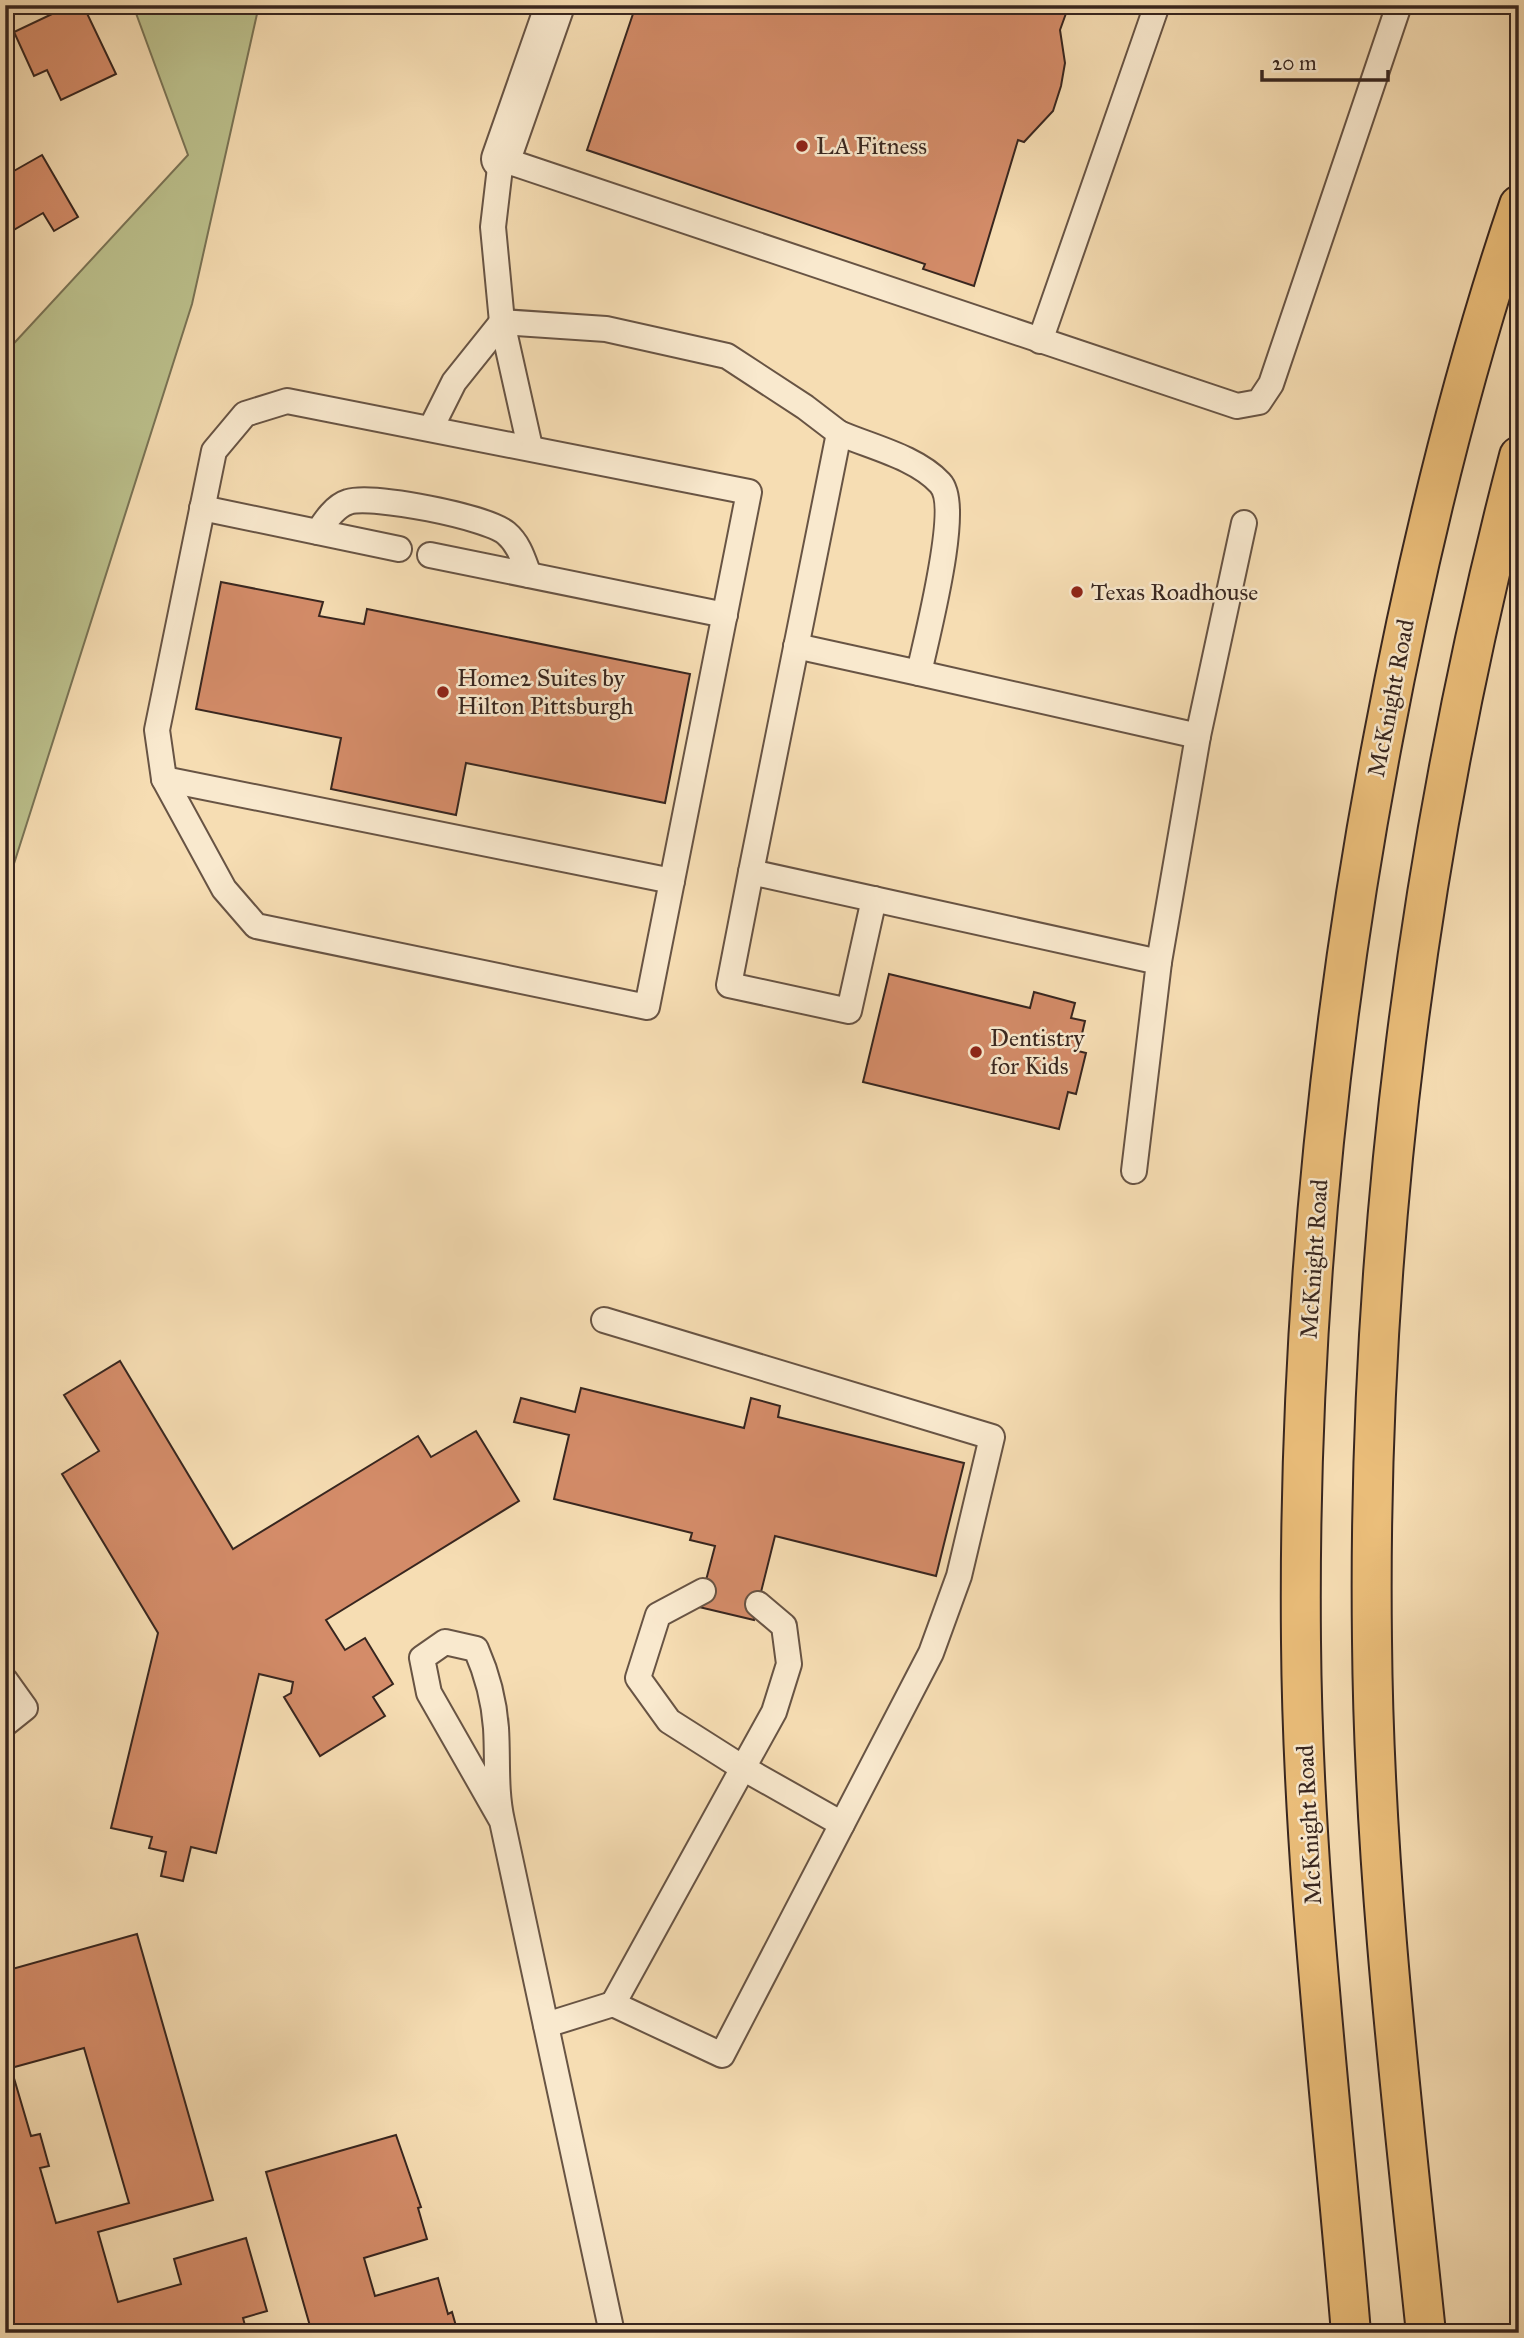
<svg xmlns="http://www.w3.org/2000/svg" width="1524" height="2338" font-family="'IM FELL Great Primer',serif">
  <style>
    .green { fill: #bcc18d; stroke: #7a7456; stroke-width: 2 }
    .building { fill: #d48c69; stroke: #38261f; stroke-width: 2; fill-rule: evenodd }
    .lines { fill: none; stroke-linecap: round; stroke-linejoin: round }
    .lane-casing { stroke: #685444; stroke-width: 28 }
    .street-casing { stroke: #685444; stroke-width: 42 }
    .highway-casing { stroke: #38261f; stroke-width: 42 }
    .lane { stroke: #f9e9ce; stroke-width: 24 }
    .street { stroke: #f9e9ce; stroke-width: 38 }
    .highway { stroke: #ebbe7a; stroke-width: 38 }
    .poi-dot { fill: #8f2418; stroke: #f9e9ce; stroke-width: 2.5 }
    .labels { text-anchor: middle; stroke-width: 5; stroke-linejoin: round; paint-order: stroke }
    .poi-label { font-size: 24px; fill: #38261f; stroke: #f9e9ce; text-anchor: start }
    .street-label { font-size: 24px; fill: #38261f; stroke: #f9e9ce }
  </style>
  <rect width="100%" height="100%" fill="#f6ddb3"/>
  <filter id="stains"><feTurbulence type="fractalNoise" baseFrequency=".00286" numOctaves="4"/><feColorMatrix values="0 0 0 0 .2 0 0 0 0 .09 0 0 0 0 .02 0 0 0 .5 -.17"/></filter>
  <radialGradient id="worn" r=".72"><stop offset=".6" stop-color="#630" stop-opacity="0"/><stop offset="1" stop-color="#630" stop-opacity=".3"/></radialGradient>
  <!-- green -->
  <polygon class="green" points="133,5 259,5 192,304 5,892 5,353 188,155"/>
  <!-- building -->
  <g class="building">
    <polygon points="71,5 83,5 116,74 61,100 47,70 34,76 14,32"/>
    <polygon points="636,5 1069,5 1060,30 1065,63 1061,86 1053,111 1024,142 1018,140 974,286 923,269 925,264 587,150"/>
    <polygon points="42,155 78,217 54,231 43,213 5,235 5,176"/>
    <polygon points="221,582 323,602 319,616 364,624 367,609 690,674 665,803 466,763 456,815 331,789 341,738 196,709"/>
    <polygon points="889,974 1030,1008 1034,992 1075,1003 1071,1018 1085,1021 1078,1051 1086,1053 1076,1094 1068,1092 1059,1129 863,1082"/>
    <polygon points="120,1361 233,1549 418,1436 431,1457 476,1431 519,1501 326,1620 345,1650 365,1638 393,1684 373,1697 385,1716 320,1756 284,1697 291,1693 293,1682 259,1674 216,1853 191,1847 183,1881 161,1876 166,1852 149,1848 152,1837 111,1828 158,1633 62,1474 99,1451 64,1395"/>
    <polygon points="581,1388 744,1428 751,1398 780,1406 778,1417 964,1463 936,1576 775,1536 754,1620 699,1607 715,1546 690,1540 692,1533 554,1499 569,1435 514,1422 521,1398 575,1412"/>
    <path d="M137,1934l76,266 -115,32 20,70 63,-18 -7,-25 72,-21 21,73 -24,7 4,15h-242v-362zM84,2048l45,155 -73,20 -16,-55 9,-2 -9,-32 -9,2 -20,-68z"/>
    <polygon points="396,2135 421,2207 418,2208 427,2239 364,2258 375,2296 438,2278 448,2314 452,2312 458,2333 312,2333 266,2172"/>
  </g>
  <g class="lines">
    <defs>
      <g id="lane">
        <polyline points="502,322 606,329 727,356 805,407 839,433 751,872 1159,962 1134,1171"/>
        <polyline points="1040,341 1157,5"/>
        <polygon points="287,401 749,492 647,1007 256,926 224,889 164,779 157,730 214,451 245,414"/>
        <polyline points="431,428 454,382 502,322"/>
        <polyline points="530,447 502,322 493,227 501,159 1237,406 1259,402 1271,384 1399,5"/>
        <polyline points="202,508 399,549"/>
        <path d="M318,532c7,-11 17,-26 30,-30 24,-8 139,15 158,31 13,11 17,26 23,42"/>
        <polyline points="430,555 725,615"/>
        <path d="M796,646l123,27c7,-34 43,-167 21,-190 -24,-26 -69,-36 -101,-50"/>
        <polyline points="919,673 1198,736 1244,523"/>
        <polyline points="164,779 672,881"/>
        <polyline points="751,872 729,985 849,1011 874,899"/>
        <polyline points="1159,962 1198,736"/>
        <polyline points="703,1591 658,1615 638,1678 669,1721 743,1768 774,1712 789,1664 784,1626 758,1604"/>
        <polyline points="5,1680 25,1708 5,1724"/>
        <path d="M502,1821l-73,-128 -7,-35 23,-16 31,7c11,25 18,51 20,79 2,32 -1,62 6,93l110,512"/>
        <polyline points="613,2004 743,1768 842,1824"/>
        <polyline points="546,2025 613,2004 722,2055 931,1653 959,1576 992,1437 604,1320"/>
      </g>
      <polyline id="street" points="501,159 555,5"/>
      <g id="highway">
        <path d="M1351,2333c-19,-230 -48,-460 -50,-691 -3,-303 25,-605 82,-903 34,-180 77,-360 136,-534"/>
        <path d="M1426,2333c-24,-230 -52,-461 -54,-692 -5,-399 46,-799 147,-1185"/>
      </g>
    </defs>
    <!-- lane casing -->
    <use href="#lane" class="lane-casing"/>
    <!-- street casing -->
    <use href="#street" class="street-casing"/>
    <!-- highway casing -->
    <use href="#highway" class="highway-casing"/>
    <!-- lane -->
    <use href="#lane" class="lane"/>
    <!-- street -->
    <use href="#street" class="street"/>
    <!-- highway -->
    <use href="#highway" class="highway"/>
  </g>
  <!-- markers -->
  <g class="poi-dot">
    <circle cx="802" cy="146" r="7"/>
    <circle cx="1077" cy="592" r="7"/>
    <circle cx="443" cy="692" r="7"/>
    <circle cx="976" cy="1052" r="7"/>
  </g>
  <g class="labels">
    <!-- poi labels -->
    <g class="poi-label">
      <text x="816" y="154">LA Fitness</text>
      <text x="1091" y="600">Texas Roadhouse</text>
      <text x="457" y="686">Home2 Suites by<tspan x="457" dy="28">Hilton Pittsburgh</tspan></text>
      <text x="990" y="1046">Dentistry<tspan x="990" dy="28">for Kids</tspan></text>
    </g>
    <!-- street labels -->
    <g class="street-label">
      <text transform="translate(1391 698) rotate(-79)" y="8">McKnight Road</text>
      <text transform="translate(1314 1259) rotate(-86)" y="8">McKnight Road</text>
      <text transform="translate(1309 1825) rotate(-93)" y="8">McKnight Road</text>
    </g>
  </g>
  <!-- margin -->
  <rect width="1524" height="2338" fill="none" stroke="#f6ddb3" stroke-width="28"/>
  <rect x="7" y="7" width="1510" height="2324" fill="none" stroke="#38261f" stroke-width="3.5"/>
  <rect x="14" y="14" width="1496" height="2310" fill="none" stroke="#38261f" stroke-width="2"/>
  <!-- scale -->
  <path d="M1262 70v10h126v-10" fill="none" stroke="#38261f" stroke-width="3.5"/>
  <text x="1272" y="70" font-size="21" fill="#38261f" stroke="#f9e9ce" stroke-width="5" paint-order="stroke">20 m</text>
  <rect width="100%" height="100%" filter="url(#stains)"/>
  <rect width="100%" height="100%" fill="url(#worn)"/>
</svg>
